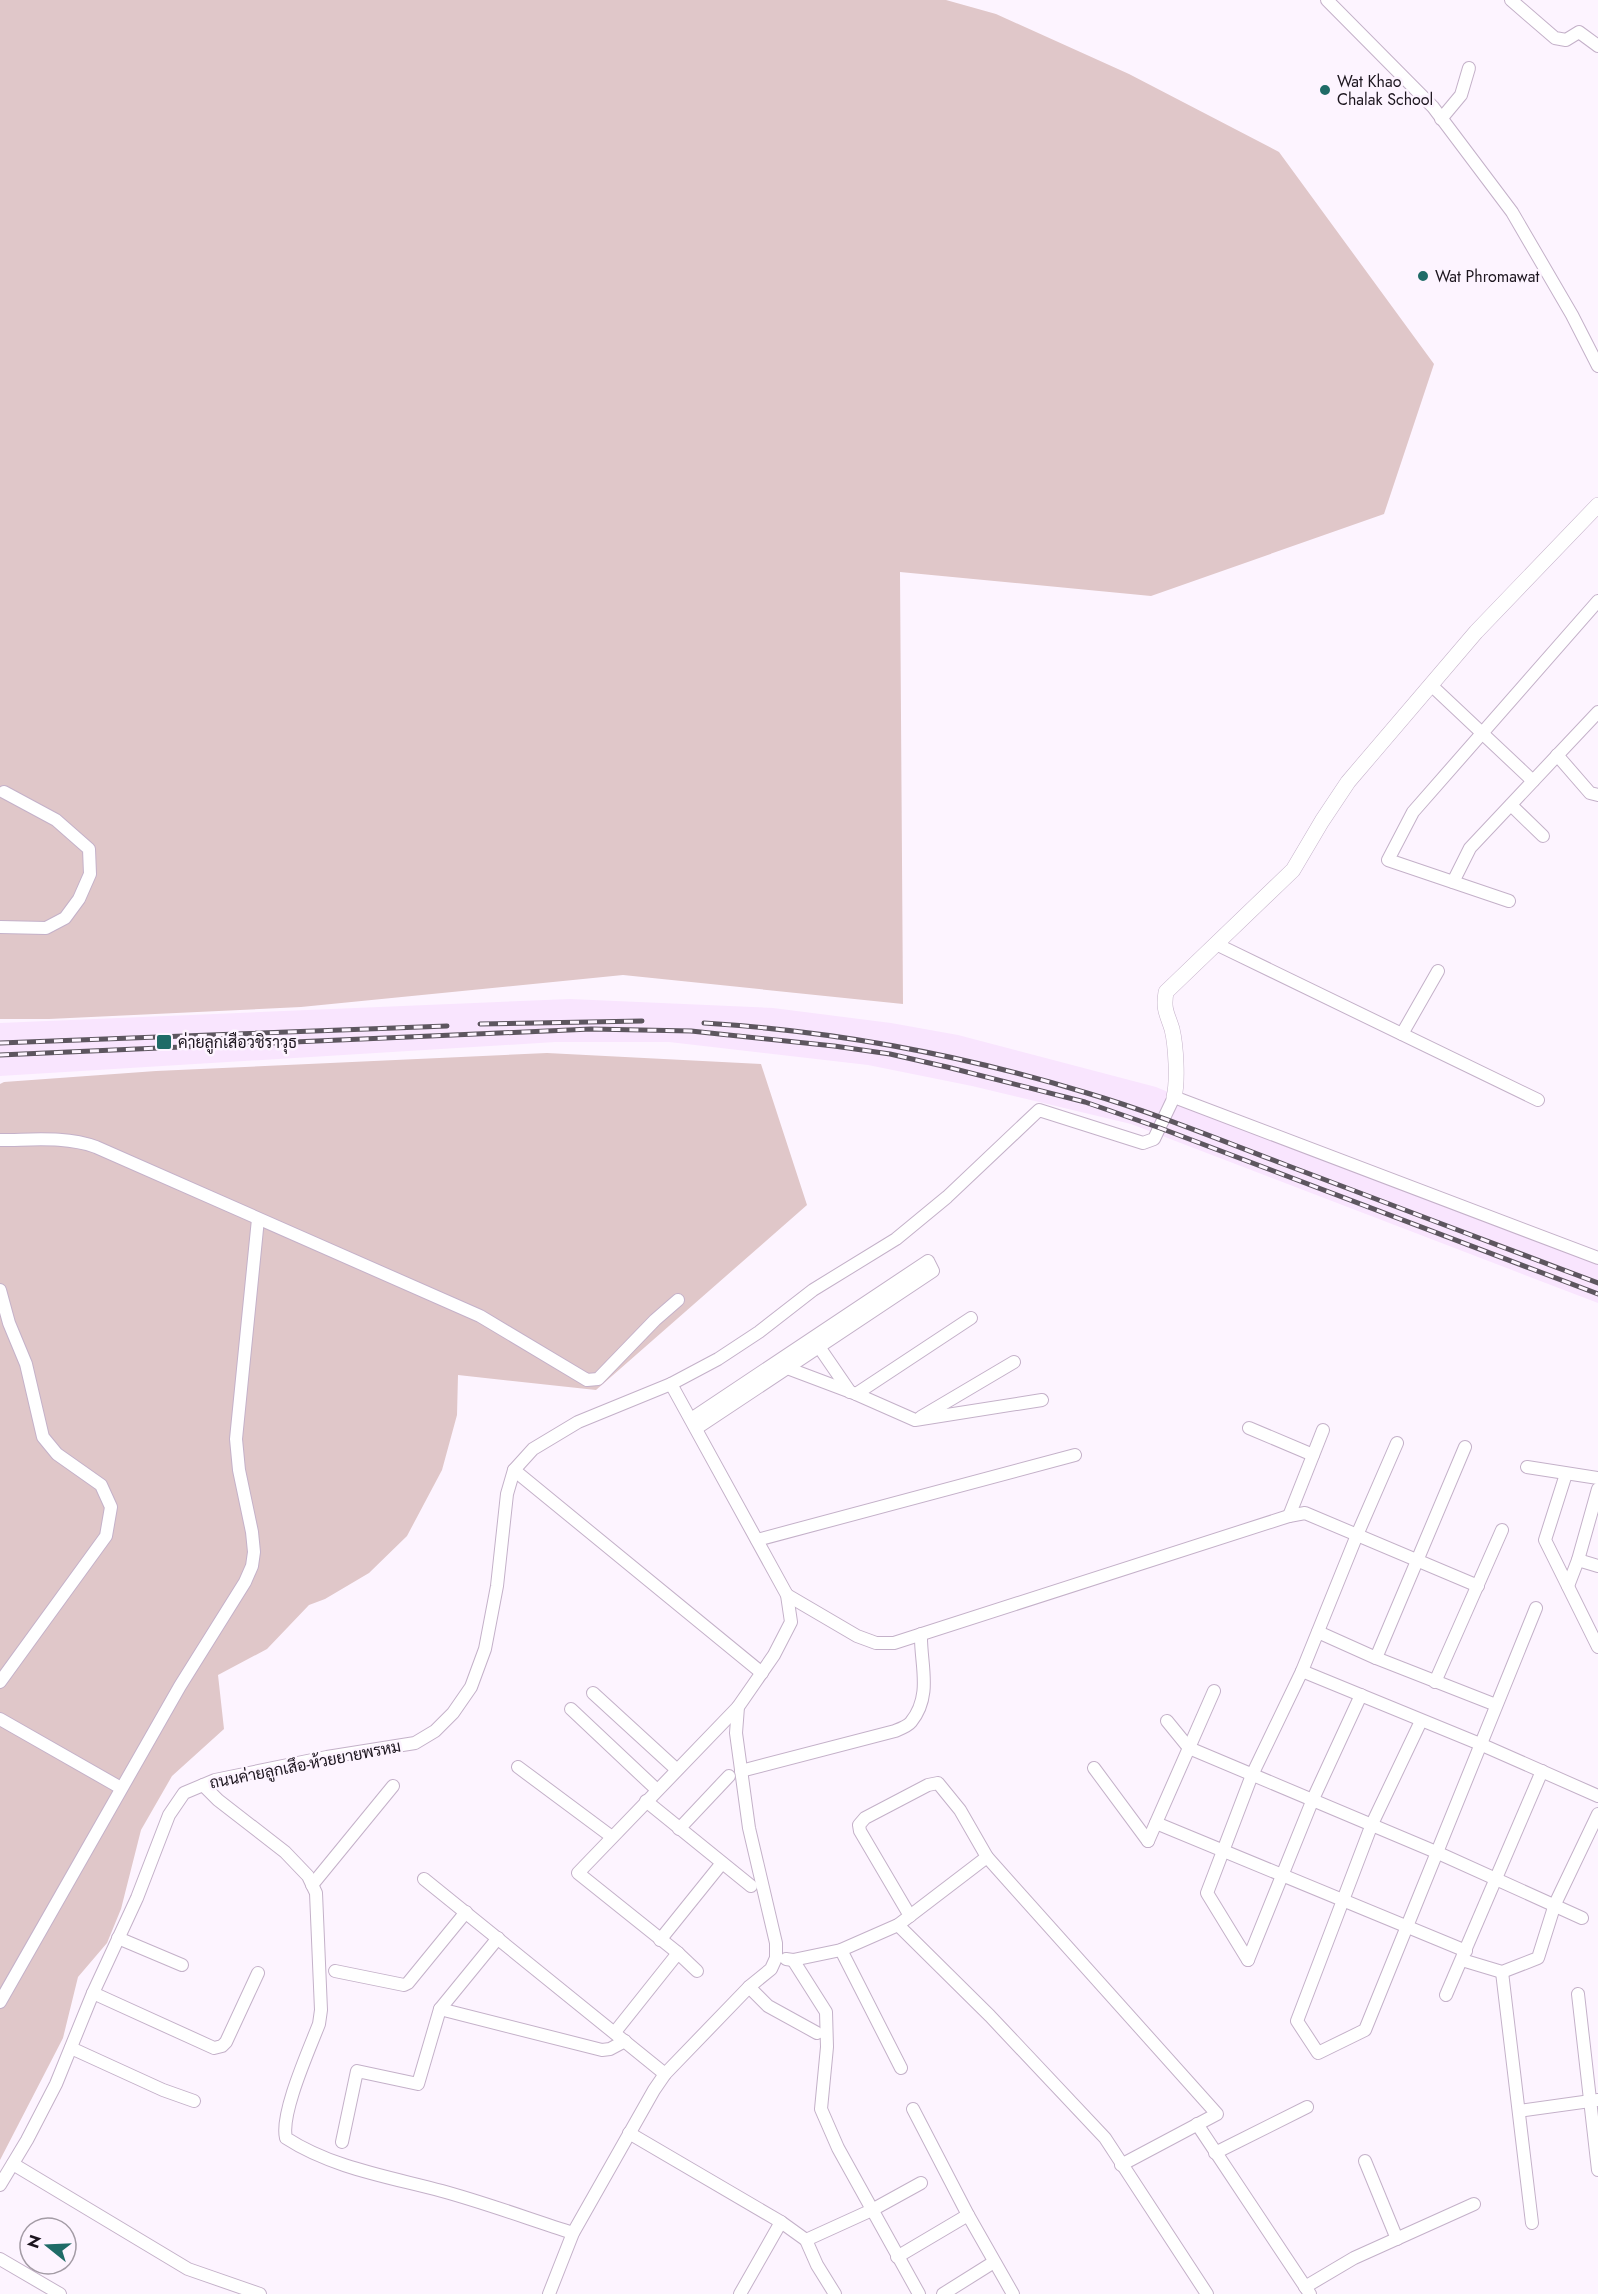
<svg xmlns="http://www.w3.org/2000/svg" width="1598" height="2294" font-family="Jost,Sarabun,sans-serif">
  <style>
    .built { fill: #f9e5fe }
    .green { fill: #e0c7c9 }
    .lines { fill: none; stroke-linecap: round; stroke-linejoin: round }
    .minor-casing { stroke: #c4b1c9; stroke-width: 14 }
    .tertiary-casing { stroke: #c4b1c9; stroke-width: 16 }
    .minor { stroke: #fff; stroke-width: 12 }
    .tertiary { stroke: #fff; stroke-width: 15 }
    .rail-casing { stroke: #5d565f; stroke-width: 5 }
    .rail { stroke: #fdf4ff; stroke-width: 3; stroke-dasharray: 9; stroke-linecap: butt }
    .poi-dot { fill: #1f6b67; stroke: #fdf4ff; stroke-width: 2 }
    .labels { text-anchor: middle; stroke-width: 5; stroke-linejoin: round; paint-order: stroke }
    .poi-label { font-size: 16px; fill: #1c151e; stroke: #fdf4ff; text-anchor: start }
    .street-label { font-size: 16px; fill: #1c151e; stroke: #fdf4ff }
  </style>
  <rect width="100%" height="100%" fill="#fdf4ff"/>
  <!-- built -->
  <polygon class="built" points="570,999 773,1008 891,1023 958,1035 1156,1087 1446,1207 1598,1264 1598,1303 1131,1124 972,1086 868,1065 669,1042 555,1042 0,1076 0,1023"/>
  <!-- green -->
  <g class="green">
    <polygon points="0,0 946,0 996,14 1129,74 1279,152 1434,364 1384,514 1151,596 900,572 903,1004 623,975 301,1007 49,1019 0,1019"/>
    <polygon points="547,1053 761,1064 807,1205 596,1390 458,1375 457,1415 442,1470 407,1536 369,1573 325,1599 309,1605 267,1649 218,1675 224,1729 172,1776 141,1830 121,1909 107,1943 78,1977 63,2038 0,2160 0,1084 4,1082 156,1071"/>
  </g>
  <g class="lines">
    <defs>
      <g id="minor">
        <polyline points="1327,0 1433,107 1512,212 1572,315 1598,366"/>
        <polyline points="1511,0 1555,38 1566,40 1579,32 1598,46"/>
        <polyline points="1441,119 1461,95 1469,68"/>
        <polyline points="1431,685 1533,781"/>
        <polyline points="1557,755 1590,793 1598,795"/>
        <polyline points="1511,805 1543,836"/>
        <polyline points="1453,882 1470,848 1598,712"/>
        <polyline points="1509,901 1388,860 1413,812 1598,601"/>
        <polyline points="0,927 46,928 65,918 79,899 90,874 89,849 56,820 4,792"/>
        <polyline points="1216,944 1538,1100"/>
        <polyline points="1402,1034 1438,971"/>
        <path d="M0,1140c33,0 65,-4 96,7l384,169 107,64 11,-1 57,-59 23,-20"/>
        <polyline points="0,1290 9,1323 26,1364 43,1437 57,1454 101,1485 111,1507 106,1536 0,1682"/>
        <polyline points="815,1341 850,1392"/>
        <polyline points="784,1364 787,1368 856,1394 915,1420 1042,1400"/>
        <polyline points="856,1394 971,1318"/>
        <polyline points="921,1417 1014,1362"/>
        <polyline points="691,1419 928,1261 933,1271 697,1428"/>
        <polyline points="1249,1428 1313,1455"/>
        <polyline points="1527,1467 1598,1478"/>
        <polyline points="514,1470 762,1673"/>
        <polyline points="1566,1474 1545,1540 1598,1647"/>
        <polyline points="1289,1516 1323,1430"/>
        <polyline points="757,1540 1075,1455"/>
        <polyline points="1578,1560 1598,1566"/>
        <polyline points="1568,1586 1578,1560 1598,1489"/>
        <polyline points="787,1595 857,1636 876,1643 894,1643 1289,1516 1305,1513 1478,1586"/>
        <polyline points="1318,1632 1376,1658 1496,1705"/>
        <polyline points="1376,1658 1465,1447"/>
        <polyline points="1302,1671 1480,1744 1598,1796"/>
        <polyline points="1435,1682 1502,1530"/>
        <polyline points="593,1693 676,1769"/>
        <polyline points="571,1709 657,1790"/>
        <polyline points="0,1719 121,1788"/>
        <polyline points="1167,1721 1189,1748 1436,1852 1582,1918"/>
        <polyline points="1421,1721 1372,1824 1297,2021 1318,2053 1365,2030 1536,1608"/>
        <polyline points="518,1767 612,1837"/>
        <polyline points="1094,1768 1148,1841"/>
        <path d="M741,1771l154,-40c5,-2 13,-5 16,-9 22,-27 9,-59 10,-88"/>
        <path d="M203,1785l15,15 67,52 23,24 8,17 5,117 -2,14c-10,26 -39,90 -33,114 46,30 104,39 156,53 44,12 87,28 131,42"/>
        <polyline points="646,1801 751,1886"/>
        <polyline points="1156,1823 1466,1951"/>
        <polyline points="679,1829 729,1776"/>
        <polyline points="1148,1841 1214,1691"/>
        <polyline points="424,1879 665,2074"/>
        <polyline points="312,1885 393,1786"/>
        <polyline points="910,1916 860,1831 859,1825 865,1818 928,1785 938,1783 960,1810 987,1857 1217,2114 1121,2165"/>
        <polyline points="898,1925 990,2016 1105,2138 1207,2294"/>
        <polyline points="118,1938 182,1965"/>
        <polyline points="660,1940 722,1863"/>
        <polyline points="841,1950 901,2068"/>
        <polyline points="678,1953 578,1873 738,1707"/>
        <polyline points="786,1959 793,1960 841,1950 898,1925 987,1857"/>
        <polyline points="793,1960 826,2012 827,2047 821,2109 838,2148 919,2294"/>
        <polyline points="1248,1960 1207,1893 1252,1775 1302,1671 1357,1535 1397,1443"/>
        <polyline points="1248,1960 1313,1799 1361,1695"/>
        <polyline points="1462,1960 1502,1972 1538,1958 1555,1904 1598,1814"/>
        <polyline points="335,1971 404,1985 408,1983 466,1912"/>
        <polyline points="1502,1972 1532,2223"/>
        <polyline points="749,1987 768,2006 817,2033"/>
        <polyline points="93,1993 214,2048 222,2046 226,2042 258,1973"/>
        <polyline points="1578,1994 1598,2170"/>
        <polyline points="1446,1995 1542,1771"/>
        <polyline points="0,2002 180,1686 245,1582 252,1566 254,1552 252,1532 239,1470 236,1439 258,1219"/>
        <polyline points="440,2009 602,2050 610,2049 625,2041"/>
        <polyline points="615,2032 678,1953 697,1971"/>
        <polyline points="71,2048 163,2090 194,2101"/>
        <polyline points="913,2109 968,2215 1013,2294"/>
        <polyline points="1519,2111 1598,2100"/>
        <polyline points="1197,2124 1310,2294"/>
        <polyline points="629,2133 781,2222 806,2240 872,2210 921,2183"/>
        <polyline points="342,2142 357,2071 418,2084 440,2009 498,1938"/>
        <polyline points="1215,2153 1307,2107"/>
        <polyline points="1365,2161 1397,2239"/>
        <polyline points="13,2164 188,2269 260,2294"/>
        <polyline points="0,2185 27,2140 56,2084 93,1993 137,1898 169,1815 184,1793 215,1780 327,1757 415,1743 435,1731 453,1713 471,1687 485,1649 497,1586 507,1494 514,1470 533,1449 578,1422 671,1384 718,1359 759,1332 813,1290 896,1239 947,1197 1039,1110 1143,1143 1154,1139 1174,1097 1598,1258"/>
        <polyline points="806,2240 817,2265 835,2294"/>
        <polyline points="897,2257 968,2215"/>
        <polyline points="0,2259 60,2294"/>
        <polyline points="1305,2287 1354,2258 1474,2204"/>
        <polyline points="549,2294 573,2233 654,2090 665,2074 749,1987 771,1969 776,1958 776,1943 749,1828 736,1733 738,1707 774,1655 791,1622 787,1595 671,1384"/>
        <polyline points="740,2294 781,2222"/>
        <polyline points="943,2294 994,2262"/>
      </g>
      <path id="tertiary" d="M1174,1097c4,-16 2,-51 -2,-68 -5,-16 -9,-19 -6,-37l127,-122 29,-49 26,-39 128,-150 122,-127"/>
    </defs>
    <!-- minor casing -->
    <use href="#minor" class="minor-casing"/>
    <!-- tertiary casing -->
    <use href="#tertiary" class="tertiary-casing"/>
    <!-- minor -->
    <use href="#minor" class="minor"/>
    <!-- tertiary -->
    <use href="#tertiary" class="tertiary"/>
    <defs>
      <g id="rail">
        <path d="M704,1023c130,8 259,32 383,70 68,20 133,47 199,72 104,39 208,79 312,118"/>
        <polyline points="480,1024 642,1021"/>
        <polyline points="0,1043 447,1026"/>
        <polyline points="0,1055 591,1029 691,1031 834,1046 890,1054 947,1067 1085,1102 1160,1128 1598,1294"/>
      </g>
    </defs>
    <!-- rail casing -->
    <use href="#rail" class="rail-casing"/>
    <!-- rail -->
    <use href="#rail" class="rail"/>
  </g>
  <!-- markers -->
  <g class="poi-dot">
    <circle cx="1325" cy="90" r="6"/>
    <circle cx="1423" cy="276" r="6"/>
    <rect x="156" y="1034" width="16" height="16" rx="3"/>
  </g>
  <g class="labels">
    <!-- poi labels -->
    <g class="poi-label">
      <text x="1337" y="87">Wat Khao<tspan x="1337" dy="18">Chalak School</tspan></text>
      <text x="1435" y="282">Wat Phromawat</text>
      <text x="178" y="1048">ค่ายลูกเสือวชิราวุธ</text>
    </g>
    <!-- street labels -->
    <g class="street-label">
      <text transform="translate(305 1764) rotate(-11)" y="6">ถนนค่ายลูกเสึอ-ห้วยยายพรหม</text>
    </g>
  </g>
  <!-- north arrow -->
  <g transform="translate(48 2246) rotate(288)"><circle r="28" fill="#fdf4ff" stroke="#a39ba5" stroke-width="1.5"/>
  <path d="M0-4.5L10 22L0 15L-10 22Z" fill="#1f6b67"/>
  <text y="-9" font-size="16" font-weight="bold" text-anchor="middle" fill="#1c151e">N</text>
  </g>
</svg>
